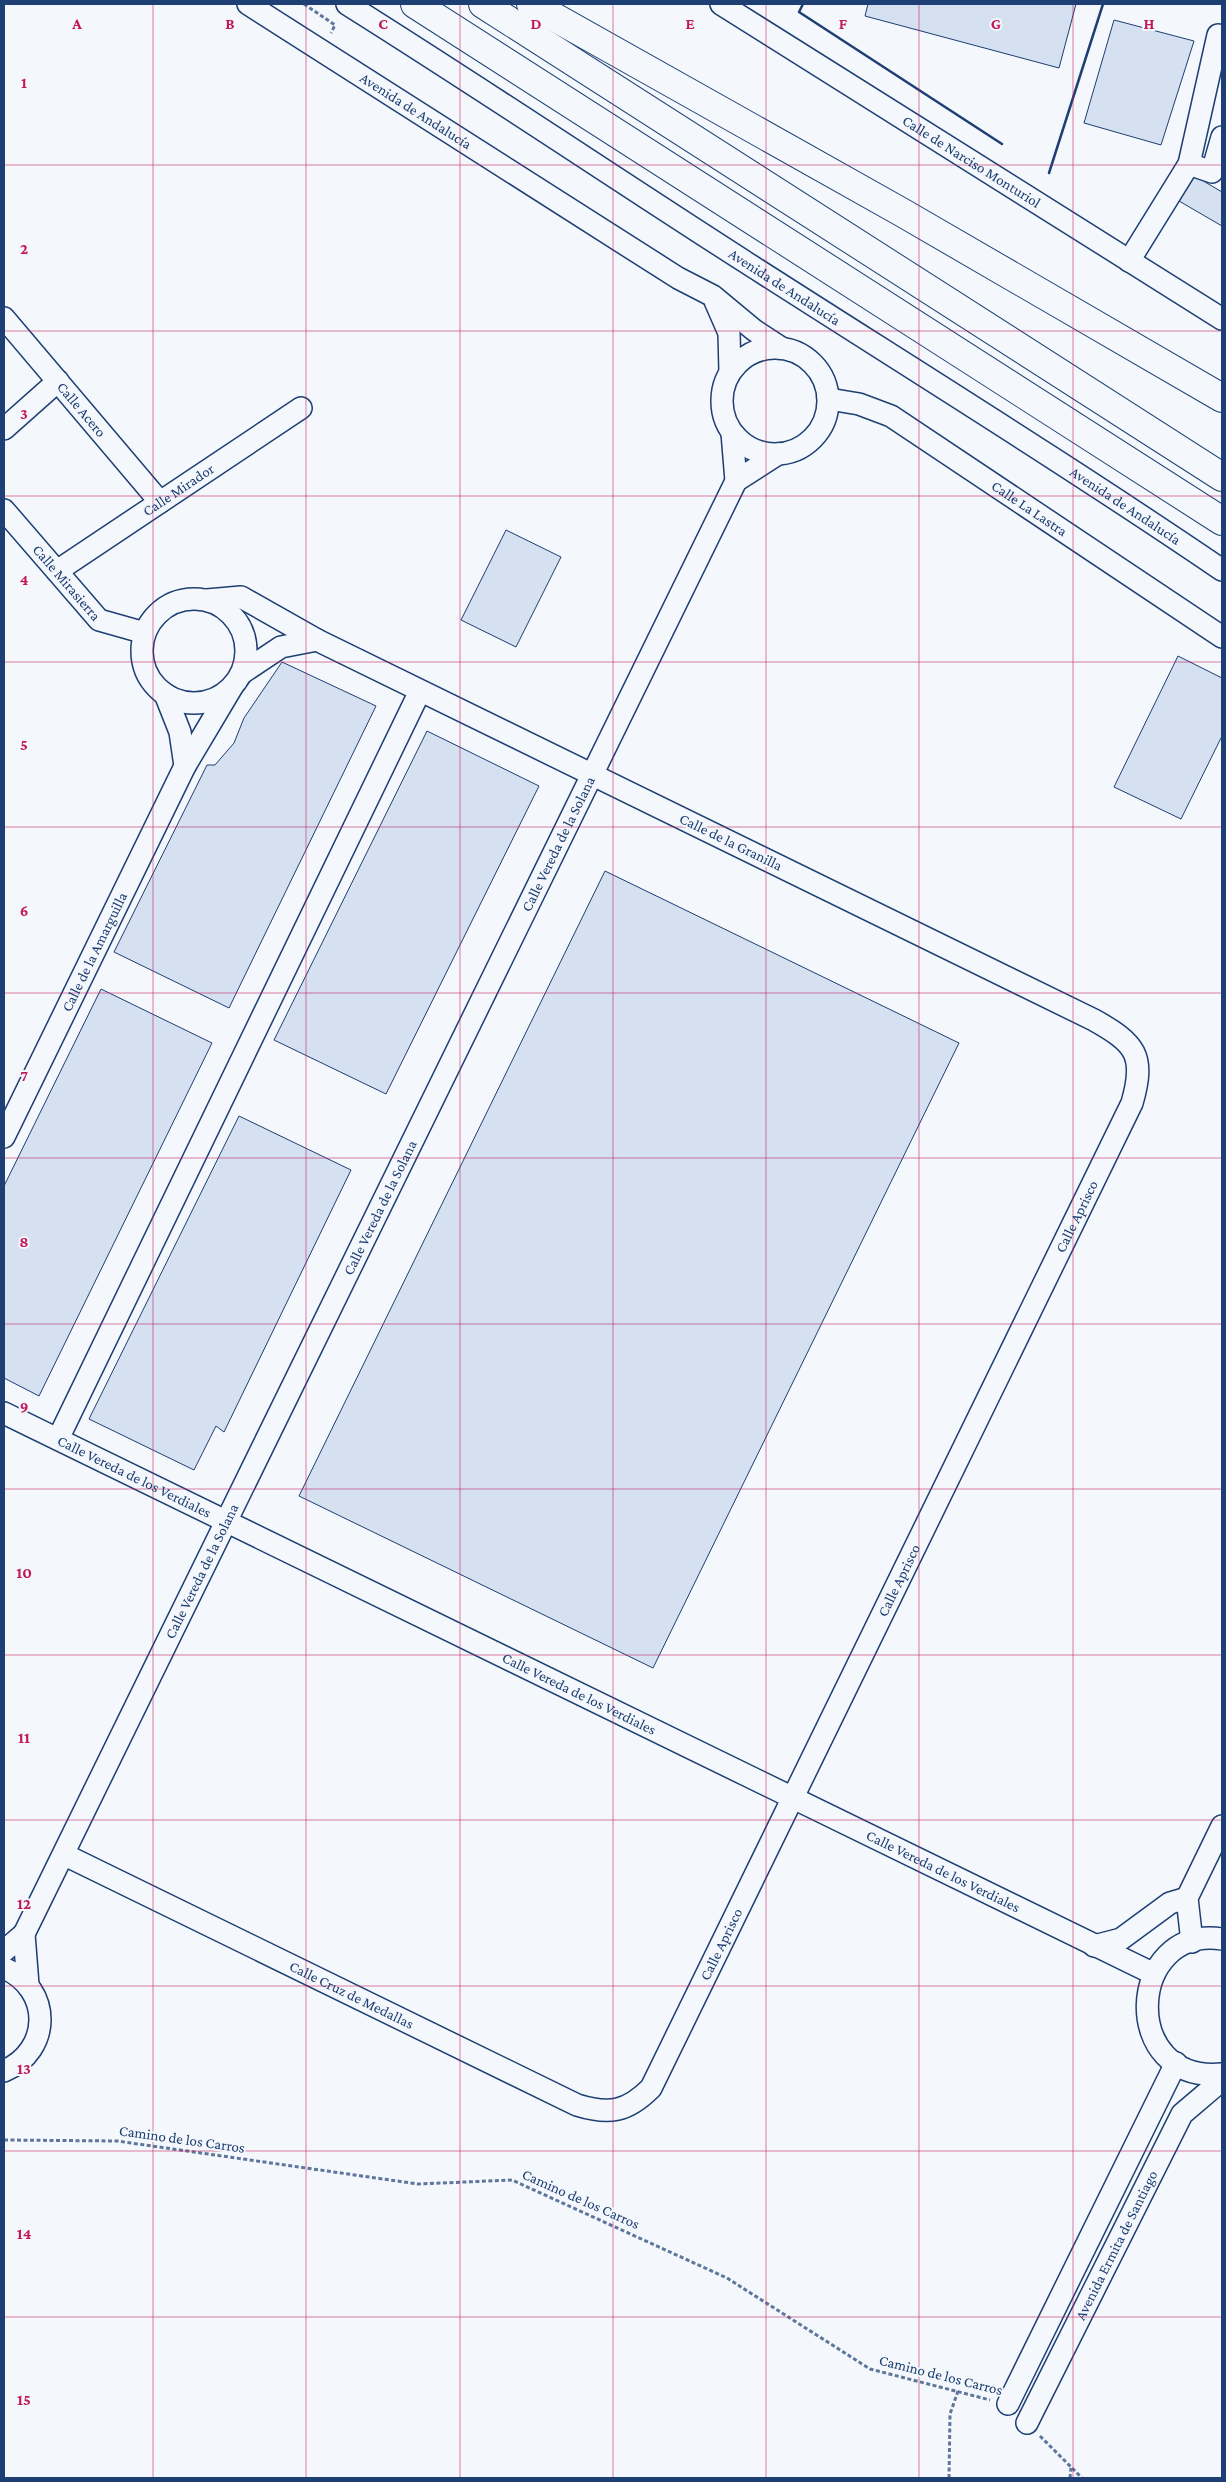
<svg xmlns="http://www.w3.org/2000/svg" width="1226" height="2482" font-family="'Crimson Pro',serif">
  <style>
    .building { fill: #d5e0f0; stroke: #1d3f73 }
    .lines { fill: none; stroke-linecap: round; stroke-linejoin: round }
    .minor-casing { stroke: #1d3f73; stroke-width: 24 }
    .highway-casing { stroke: #1d3f73; stroke-width: 30 }
    .path { stroke: #5e769c; stroke-width: 3; stroke-dasharray: 4 2.5; stroke-linecap: butt }
    .minor { stroke: #f4f7fb; stroke-width: 21 }
    .highway { stroke: #f4f7fb; stroke-width: 28 }
    .wall { stroke: #1d3f73; stroke-width: 2.5 }
    .grid { fill: none; stroke: #c2185b; stroke-width: 1; stroke-opacity: 0.55 }
    .labels { text-anchor: middle; stroke-width: 4; stroke-linejoin: round; paint-order: stroke }
    .street-label { font-size: 15px; fill: #1d3f73; stroke: #f4f7fb }
    .grid-label { font-size: 16px; text-anchor: middle; font-weight: bold; fill: #c2185b; stroke: #f4f7fb; stroke-width: 4; stroke-linejoin: round; paint-order: stroke }
  </style>
  <rect width="100%" height="100%" fill="#f4f7fb"/>
  <!-- building -->
  <g class="building">
    <polygon points="868,4 1076,4 1059,68 865,16"/>
    <polygon points="1114,20 1194,41 1161,145 1084,123"/>
    <polygon points="1195,176 1222,192 1222,226 1179,201"/>
    <polygon points="506,530 561,557 516,647 461,620"/>
    <polygon points="1178,656 1222,678 1222,736 1181,819 1114,787"/>
    <polygon points="282,662 376,706 229,1008 114,952 207,765 215,765 234,743 244,718"/>
    <polygon points="427,731 539,786 386,1094 274,1040"/>
    <polygon points="605,871 959,1043 653,1668 299,1496"/>
    <polygon points="101,989 212,1043 39,1396 4,1378 4,1186"/>
    <polygon points="239,1116 351,1170 224,1432 216,1426 194,1470 89,1419"/>
  </g>
  <g class="lines">
    <defs>
      <g id="minor">
        <path id="s1" d="M248,4l430,274 35,18 41,34 26,17"/>
        <path id="s2" d="M347,4c134,84 266,173 400,259 159,102 319,201 475,307"/>
        <path id="s3" d="M721,4l501,315"/>
        <polyline points="1189,164 1212,172 1222,137"/>
        <polyline points="1129,261 1189,164 1218,35 1222,37"/>
        <polyline points="715,301 729,333 730,372"/>
        <path id="s4" d="M4,318l156,184"/>
        <circle cx="775" cy="401" r="53"/>
        <path id="s5" d="M829,399l30,5 32,12 331,221"/>
        <polyline points="4,429 58,381"/>
        <polyline points="732,433 736,481"/>
        <path id="s6" d="M4,510l95,110 46,13"/>
        <path id="s7" d="M57,571l244,-163"/>
        <circle cx="194" cy="651" r="52"/>
        <polyline points="207,600 241,597 317,640 281,647 242,673"/>
        <polyline points="165,694 180,732 185,766"/>
        <path id="s8" d="M4,1137l181,-371 47,-79"/>
        <path id="s9" d="M4,1413l1150,561"/>
        <polyline points="58,1439 420,691"/>
        <path id="s10" d="M65,1855l512,250c32,10 50,7 74,-17l481,-985c14,-48 3,-60 -38,-83l-777,-380"/>
        <path id="s11" d="M24,1934l712,-1453 42,-27"/>
        <path d="M1222,1939c-96,-14 -103,145 0,135"/>
        <polyline points="1192,1942 1187,1898 1222,1826"/>
        <polyline points="1094,1946 1121,1939 1170,1903 1187,1898"/>
        <polyline points="4,1951 24,1934 28,1985"/>
        <path d="M4,1968c48,21 48,82 0,103"/>
        <polyline points="1008,2404 1176,2063"/>
        <path id="s12" d="M1027,2423l155,-309 40,-34"/>
      </g>
      <g id="highway">
        <polyline points="415,4 1222,521"/>
        <polyline points="483,4 1222,477"/>
        <polyline points="531,4 903,213 1222,398"/>
      </g>
    </defs>
    <!-- minor casing -->
    <use href="#minor" class="minor-casing"/>
    <!-- highway casing -->
    <use href="#highway" class="highway-casing"/>
    <!-- path -->
    <g class="path">
      <polyline points="304,4 335,25 331,33"/>
      <polyline points="4,2140 117,2141 418,2184 512,2180 727,2278 870,2369 990,2400"/>
      <polyline points="1040,2436 1082,2478"/>
      <polyline points="949,2478 950,2414 958,2391"/>
      <polyline points="1070,2478 1071,2468"/>
    </g>
    <!-- minor -->
    <use href="#minor" class="minor"/>
    <!-- highway -->
    <use href="#highway" class="highway"/>
    <!-- wall -->
    <g class="wall">
      <polyline points="803,4 799,12 1002,144"/>
      <polyline points="1049,173 1103,4"/>
    </g>
  </g>
  <!-- grid -->
  <path class="grid" d="M153,4v2474M306,4v2474M460,4v2474M613,4v2474M766,4v2474M919,4v2474M1073,4v2474M4,165h1218M4,331h1218M4,496h1218M4,662h1218M4,827h1218M4,993h1218M4,1158h1218M4,1324h1218M4,1489h1218M4,1655h1218M4,1820h1218M4,1986h1218M4,2151h1218M4,2317h1218"/>
  <g class="labels">
    <!-- street labels -->
    <g class="street-label">
      <text dy="5" stroke="none"><textPath href="#s1" startOffset="199">Avenida de Andalucía</textPath></text>
      <text dy="5" stroke="none"><textPath href="#s3" startOffset="296">Calle de Narciso Monturiol</textPath></text>
      <text dy="5" stroke="none"><textPath href="#s2" startOffset="521">Avenida de Andalucía</textPath></text>
      <text dy="5" stroke="none"><textPath href="#s4" startOffset="120">Calle Acero</textPath></text>
      <text dy="5" stroke="none"><textPath href="#s7" startOffset="146">Calle Mirador</textPath></text>
      <text dy="5" stroke="none"><textPath href="#s2" startOffset="926">Avenida de Andalucía</textPath></text>
      <text dy="5" stroke="none"><textPath href="#s5" startOffset="231">Calle La Lastra</textPath></text>
      <text dy="5" stroke="none"><textPath href="#s6" startOffset="96">Calle Mirasierra</textPath></text>
      <text transform="translate(731 842) rotate(26)" y="5">Calle de la Granilla</text>
      <text dy="5" stroke="none"><textPath href="#s11" startOffset="1214">Calle Vereda de la Solana</textPath></text>
      <text dy="5" stroke="none"><textPath href="#s8" startOffset="206">Calle de la Amarguilla</textPath></text>
      <text dy="5" stroke="none"><textPath href="#s11" startOffset="809">Calle Vereda de la Solana</textPath></text>
      <text dy="5" stroke="none"><textPath href="#s10" startOffset="1621">Calle Aprisco</textPath></text>
      <text dy="5" stroke="none"><textPath href="#s9" startOffset="145">Calle Vereda de los Verdiales</textPath></text>
      <text dy="5" stroke="none"><textPath href="#s11" startOffset="404">Calle Vereda de la Solana</textPath></text>
      <text dy="5" stroke="none"><textPath href="#s10" startOffset="1216">Calle Aprisco</textPath></text>
      <text dy="5" stroke="none"><textPath href="#s9" startOffset="640">Calle Vereda de los Verdiales</textPath></text>
      <text dy="5" stroke="none"><textPath href="#s9" startOffset="1045">Calle Vereda de los Verdiales</textPath></text>
      <text dy="5" stroke="none"><textPath href="#s10" startOffset="811">Calle Aprisco</textPath></text>
      <text dy="5" stroke="none"><textPath href="#s10" startOffset="319">Calle Cruz de Medallas</textPath></text>
      <text transform="translate(182 2139) rotate(8)" y="5">Camino de los Carros</text>
      <text transform="translate(581 2199) rotate(24)" y="5">Camino de los Carros</text>
      <text dy="5" stroke="none"><textPath href="#s12" startOffset="199">Avenida Ermita de Santiago</textPath></text>
      <text transform="translate(941 2375) rotate(14)" y="5">Camino de los Carros</text>
    </g>
  </g>
  <g class="grid-label">
    <text x="77" y="29">A</text>
    <text x="230" y="29">B</text>
    <text x="383" y="29">C</text>
    <text x="536" y="29">D</text>
    <text x="690" y="29">E</text>
    <text x="843" y="29">F</text>
    <text x="996" y="29">G</text>
    <text x="1149" y="29">H</text>
    <text x="24" y="88">1</text>
    <text x="24" y="254">2</text>
    <text x="24" y="419">3</text>
    <text x="24" y="585">4</text>
    <text x="24" y="750">5</text>
    <text x="24" y="916">6</text>
    <text x="24" y="1081">7</text>
    <text x="24" y="1247">8</text>
    <text x="24" y="1412">9</text>
    <text x="24" y="1578">10</text>
    <text x="24" y="1743">11</text>
    <text x="24" y="1909">12</text>
    <text x="24" y="2074">13</text>
    <text x="24" y="2239">14</text>
    <text x="24" y="2405">15</text>
  </g>
  <!-- border -->
  <rect width="1226" height="2482" fill="none" stroke="#1d3f73" stroke-width="10"/>
</svg>
